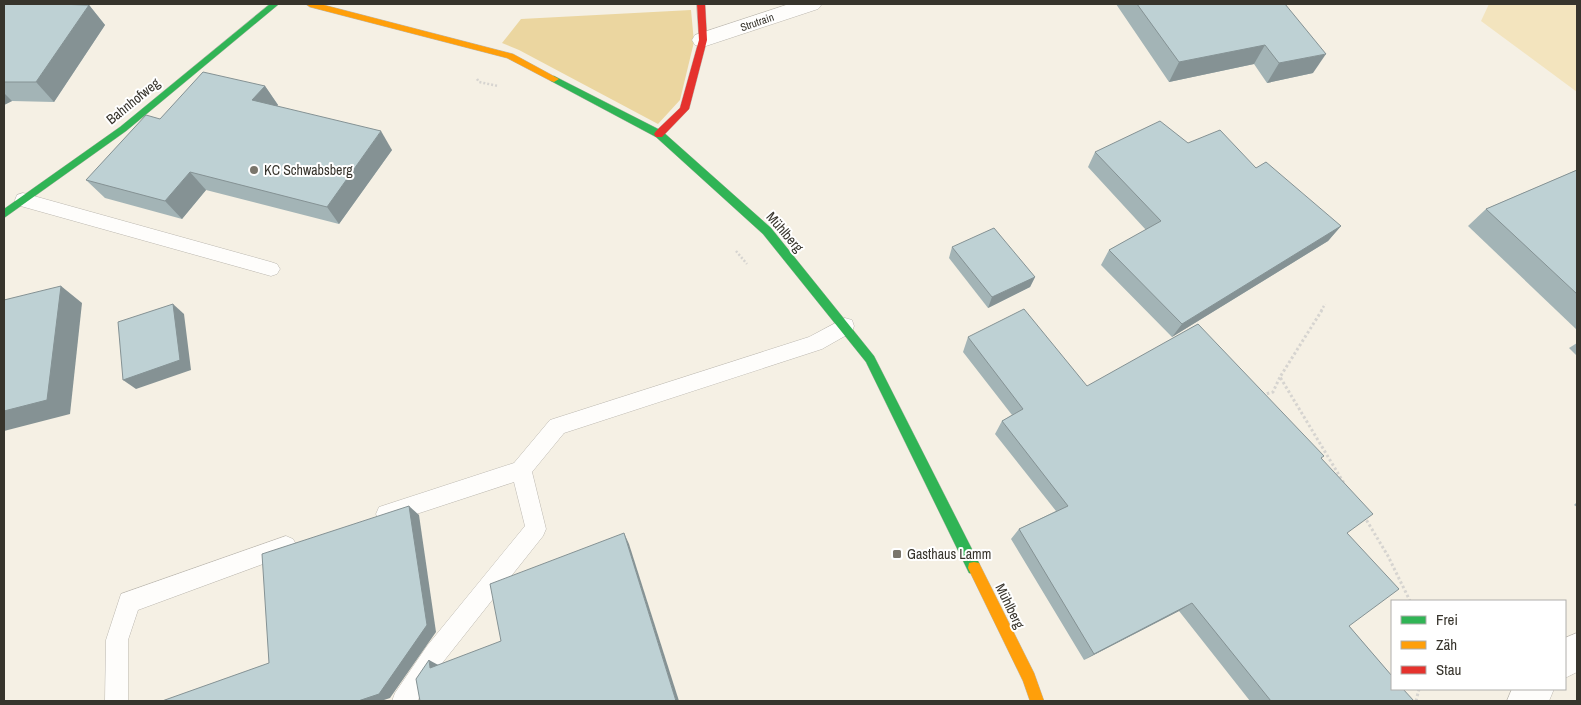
<svg xmlns="http://www.w3.org/2000/svg" width="1581" height="705" font-family="'Archivo Narrow',sans-serif">
  <style>
    .green { fill: #f3e4be }
    .forest { fill: #ebd6a0 }
    .lines { fill: none; stroke-linecap: round; stroke-linejoin: round }
    .lane-casing { stroke: #bcb8b0; stroke-width: 1 }
    .street-casing { stroke: #bcb8b0; stroke-width: 1 }
    .fast-casing { stroke: #bcb8b0; stroke-width: 1 }
    .slow-casing { stroke: #bcb8b0; stroke-width: 1 }
    .jam-casing { stroke: #bcb8b0; stroke-width: 1 }
    .path-far1 { stroke: #d6d4d0; stroke-width: 2.5; stroke-dasharray: 2 2; stroke-linecap: butt }
    .path { stroke: #d6d4d0; stroke-width: 3; stroke-dasharray: 2.5 2.5; stroke-linecap: butt }
    .lane { fill: #fefdfb; fill-rule: evenodd }
    .street { fill: #fefdfb; fill-rule: evenodd }
    .fast { fill: #30b455; fill-rule: evenodd }
    .slow { fill: #ff9f0a; fill-rule: evenodd }
    .jam { fill: #e5322d; fill-rule: evenodd }
    .wall { fill: #a3b4b6 }
    .shaded-wall { fill: #859294 }
    .building { fill: #bed1d4; stroke: #859294 }
    .poi-dot { fill: #7a766c; stroke: #fff; stroke-width: 2 }
    .labels { text-anchor: middle; stroke-width: 4; stroke-linejoin: round; paint-order: stroke }
    .far-street-label { font-size: 11px; fill: #37342c; stroke: #fff }
    .street-label { font-size: 14px; fill: #37342c; stroke: #fff }
    .poi-label { font-size: 14px; fill: #37342c; stroke: #fff; text-anchor: start }
  </style>
  <rect width="100%" height="100%" fill="#f5f0e4"/>
  <!-- green -->
  <polygon class="green" points="1489,4 1577,4 1577,92 1481,21"/>
  <!-- forest -->
  <polygon class="forest" points="691,10 694,42 680,100 658,124 519,50 502,43 521,19"/>
  <g class="lines">
    <defs>
      <g id="lane">
        <polygon points="23,193 271,262 277,264 280,269 277,274 271,276 17,205 15,200 17,195"/>
        <polygon points="845,318 852,320 854,326 852,332 822,349 564,433 532,472 546,529 543,536 443,662 417,701 392,701 395,693 427,646 525,526 514,482 386,524 379,521 376,514 379,507 514,463 550,420 809,337"/>
        <polygon points="286,536 293,539 297,546 293,553 138,610 128,640 128,701 105,701 106,640 121,594"/>
      </g>
      <g id="street">
        <polygon points="789,4 822,4 818,9 703,47 695,45 692,40 695,35"/>
        <polygon points="1577,633 1577,672 1565,678 1565,638"/>
        <polygon points="1512,689 1554,689 1549,701 1507,701"/>
      </g>
      <g id="fast">
        <polygon points="270,4 279,4 126,131 4,218 4,209 120,127"/>
        <polygon points="554,76 662,131 771,228 874,356 979,563 980,568 979,573 974,574 969,573 866,362 763,234 656,137 551,81 549,79"/>
      </g>
      <g id="slow">
        <polygon points="306,4 320,4 513,54 559,79 554,82 551,81 507,58 310,7"/>
        <polygon points="974,562 979,563 1034,673 1044,701 1030,701 1023,681 968,568 969,563"/>
      </g>
      <polygon id="jam" points="697,4 705,4 707,40 689,109 662,137 656,137 654,134 656,131 680,108 699,40"/>
    </defs>
    <!-- lane casing -->
    <use href="#lane" class="lane-casing"/>
    <!-- street casing -->
    <use href="#street" class="street-casing"/>
    <!-- fast casing -->
    <use href="#fast" class="fast-casing"/>
    <!-- slow casing -->
    <use href="#slow" class="slow-casing"/>
    <!-- jam casing -->
    <use href="#jam" class="jam-casing"/>
    <!-- path-far1 -->
    <g class="path-far1">
      <polyline points="477,79 479,82 498,86"/>
      <polyline points="736,251 747,264"/>
      <polyline points="1321,311 1325,304"/>
    </g>
    <!-- path -->
    <g class="path">
      <polyline points="1322,310 1280,377 1345,485"/>
      <polyline points="1262,395 1273,392 1280,377"/>
      <polyline points="1364,516 1388,556 1410,601"/>
      <polyline points="1416,701 1419,689"/>
    </g>
    <!-- lane -->
    <use href="#lane" class="lane"/>
    <!-- street -->
    <use href="#street" class="street"/>
    <!-- fast -->
    <use href="#fast" class="fast"/>
    <!-- slow -->
    <use href="#slow" class="slow"/>
    <!-- jam -->
    <use href="#jam" class="jam"/>
  </g>
  <!-- wall -->
  <g class="wall">
    <polygon points="4,4 89,5 105,25 54,102 12,101 4,105"/>
    <polygon points="1116,4 1285,4 1313,73 1267,83 1254,64 1169,82"/>
    <polygon points="265,86 278,105 277,106 392,150 339,224 206,190 182,219 105,198 86,180"/>
    <polygon points="1188,143 1256,168 1341,226 1328,241 1172,337 1101,265 1109,250 1146,230 1088,167 1095,152"/>
    <polygon points="1577,170 1577,330 1468,226 1486,209"/>
    <polygon points="952,247 1035,277 1030,287 988,308 949,258"/>
    <polygon points="968,337 1087,386 1321,458 1347,533 1349,626 1413,701 1250,701 1179,611 1084,660 1011,539 1019,529 1056,511 995,434 1002,421 1012,415 963,352"/>
    <polygon points="1577,343 1577,356 1569,348"/>
    <polygon points="1577,502 1577,507 1574,505"/>
  </g>
  <!-- shaded-wall -->
  <g class="shaded-wall">
    <polygon points="89,5 105,25 54,102 36,82"/>
    <polygon points="1265,45 1254,64 1169,82 1179,62"/>
    <polygon points="1326,54 1313,73 1267,83 1279,63"/>
    <polygon points="265,86 278,105 266,119 252,100"/>
    <polygon points="4,93 12,101 4,105"/>
    <polygon points="381,131 392,150 339,224 327,207"/>
    <polygon points="190,172 206,190 182,219 165,201"/>
    <polygon points="1341,226 1328,241 1172,337 1182,324"/>
    <polygon points="1035,277 1030,287 988,308 992,297"/>
    <polygon points="61,286 82,303 70,414 4,431 4,411"/>
    <polygon points="173,304 184,314 191,370 136,389 123,380"/>
    <polygon points="409,506 419,515 436,632 390,698 381,701 358,701"/>
    <polygon points="624,533 629,544 679,701 676,701"/>
    <polygon points="1192,603 1179,611 1084,660 1094,654"/>
    <polygon points="429,660 442,667 430,668"/>
  </g>
  <!-- building -->
  <g class="building">
    <polygon points="4,4 53,4 89,5 36,82 4,82"/>
    <polygon points="1137,4 1285,4 1326,54 1279,63 1265,45 1179,62"/>
    <polygon points="203,72 265,86 252,100 381,131 327,207 190,172 165,201 86,180 146,115 160,119"/>
    <polygon points="1160,121 1188,143 1220,130 1256,168 1266,162 1341,226 1182,324 1109,250 1161,221 1095,152"/>
    <polygon points="1577,170 1577,294 1486,209"/>
    <polygon points="994,228 1035,277 992,297 952,247"/>
    <polygon points="61,286 47,400 4,411 4,300"/>
    <polygon points="173,304 180,360 123,380 118,322"/>
    <polygon points="1024,309 1087,386 1198,324 1324,456 1321,458 1373,514 1347,533 1399,589 1349,626 1392,676 1392,689 1403,689 1414,701 1271,701 1192,603 1094,654 1019,529 1068,506 1002,421 1023,409 968,337"/>
    <polygon points="409,506 427,625 379,694 358,701 162,701 269,663 262,554"/>
    <polygon points="624,533 676,701 420,701 416,679 429,660 430,668 501,641 490,584"/>
  </g>
  <!-- markers -->
  <g class="poi-dot">
    <circle cx="254" cy="170" r="5"/>
    <rect x="892" y="549" width="10" height="10" rx="2.5"/>
  </g>
  <g class="labels">
    <!-- far-street labels -->
    <g class="far-street-label">
      <text transform="translate(757 22) rotate(-19)" y="4">Strutrain</text>
    </g>
    <!-- street labels -->
    <g class="street-label">
      <text transform="translate(133 101) rotate(-39)" y="5">Bahnhofweg</text>
      <text transform="translate(785 232) rotate(49)" y="5">Mühlberg</text>
      <text transform="translate(1010 606) rotate(64)" y="5">Mühlberg</text>
    </g>
    <!-- poi labels -->
    <g class="poi-label">
      <text x="264" y="175">KC Schwabsberg</text>
      <text x="907" y="559">Gasthaus Lamm</text>
    </g>
  </g>
  <!-- border -->
  <rect width="1581" height="705" fill="none" stroke="#37342c" stroke-width="10"/>
  <!-- legend -->
  <rect x="1391" y="600" width="175" height="90" fill="#ffffff" stroke="#afaeab"/>
  <rect x="1401" y="616" width="25" height="8" fill="#30b455" stroke="#afaeab"/>
  <text x="1436" y="625" font-size="15" fill="#37342c">Frei</text>
  <rect x="1401" y="641" width="25" height="8" fill="#ff9f0a" stroke="#afaeab"/>
  <text x="1436" y="650" font-size="15" fill="#37342c">Zäh</text>
  <rect x="1401" y="666" width="25" height="8" fill="#e5322d" stroke="#afaeab"/>
  <text x="1436" y="675" font-size="15" fill="#37342c">Stau</text>
</svg>
